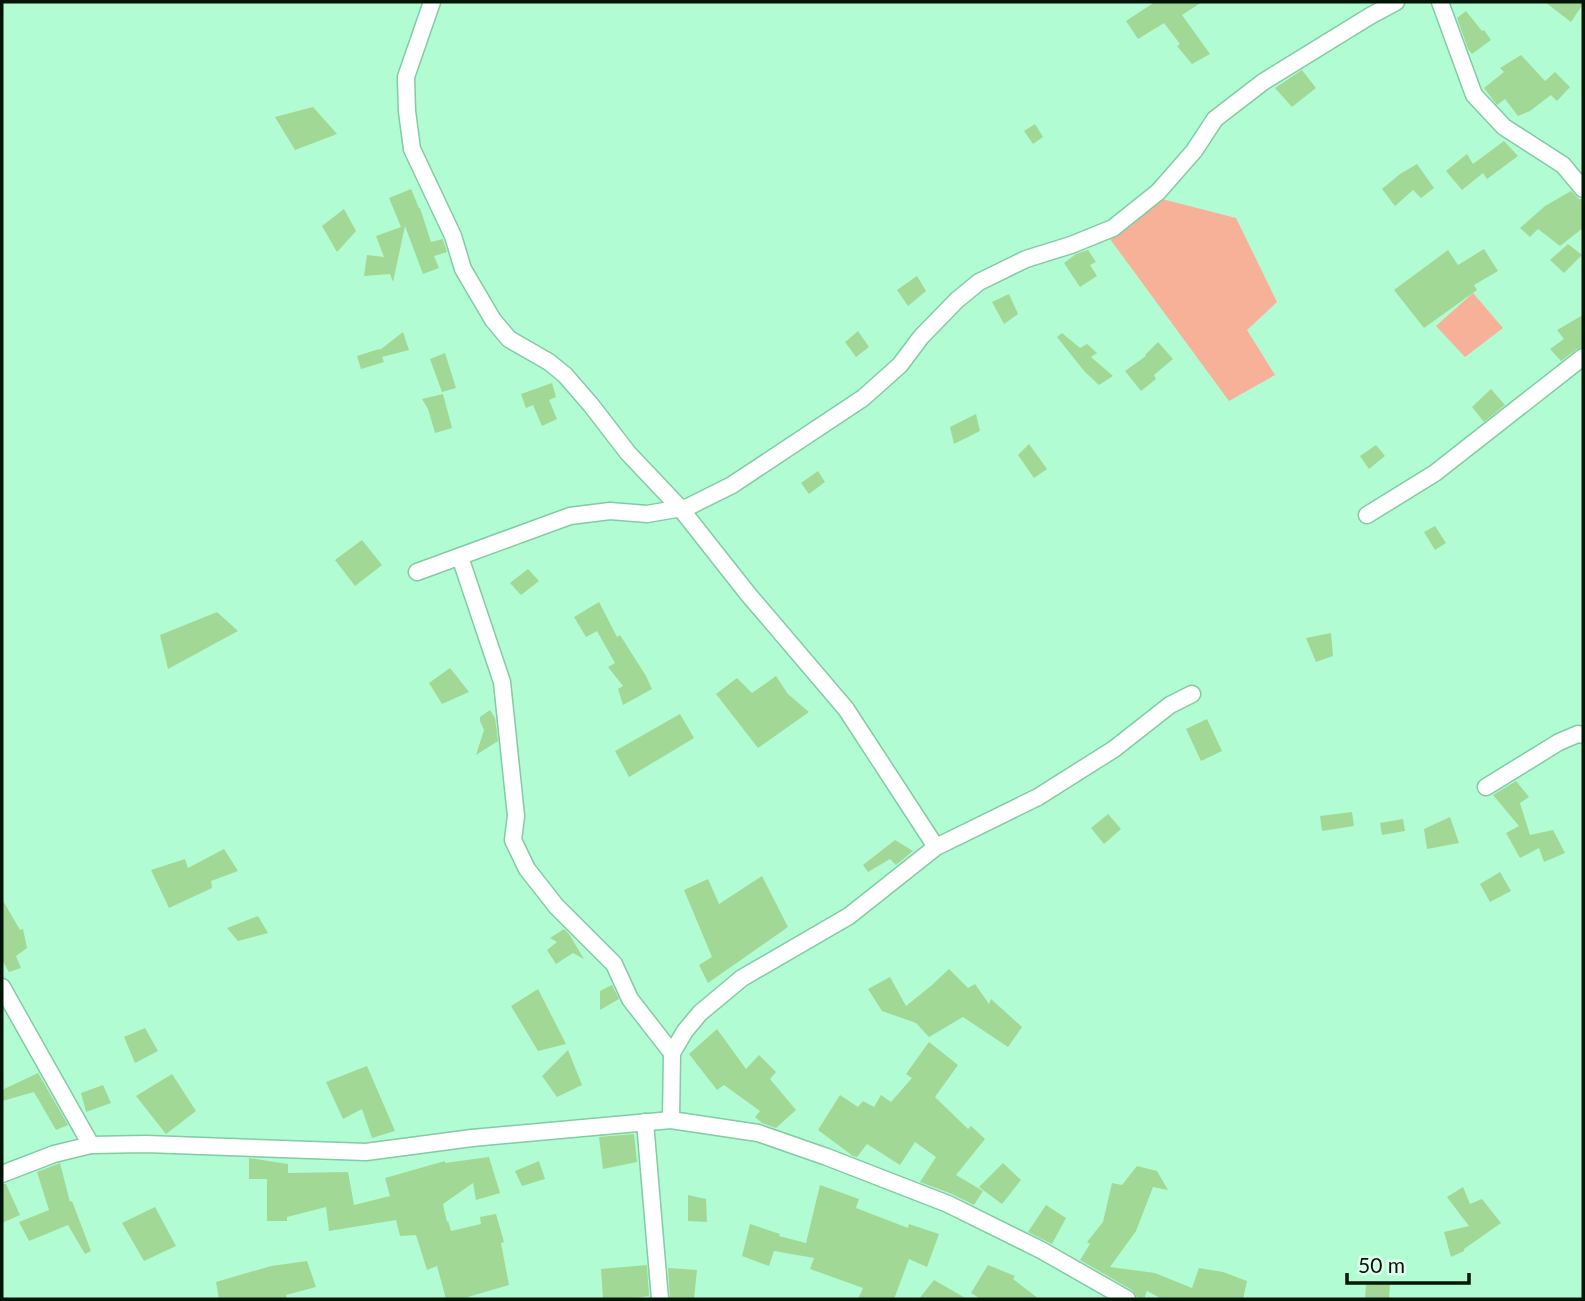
<svg xmlns="http://www.w3.org/2000/svg" width="1585" height="1301" font-family="Lato,sans-serif">
  <style>
    .green { fill: #f7b199 }
    .building { fill: #a2d895 }
    .lines { fill: none; stroke-linecap: round; stroke-linejoin: round }
    .minor-casing { stroke: #82cba4; stroke-width: 19 }
    .minor { stroke: #fff; stroke-width: 16 }
  </style>
  <rect width="100%" height="100%" fill="#b2fcd3"/>
  <!-- green -->
  <g class="green">
    <polygon points="1162,199 1236,218 1277,302 1247,330 1275,375 1229,401 1110,239"/>
    <polygon points="1473,293 1503,328 1465,357 1436,326"/>
  </g>
  <!-- building -->
  <g class="building">
    <polygon points="1155,2 1202,2 1182,15 1210,54 1192,64 1177,46 1180,44 1164,23 1138,39 1126,21"/>
    <polygon points="1545,2 1583,2 1583,4 1571,22"/>
    <polygon points="1466,11 1482,31 1484,30 1491,40 1472,54 1468,49 1457,18"/>
    <polygon points="1521,55 1545,81 1555,72 1570,87 1557,101 1551,95 1530,111 1518,116 1505,99 1497,105 1484,88 1504,72 1500,68"/>
    <polygon points="1302,70 1316,88 1292,107 1275,88"/>
    <polygon points="313,107 337,134 295,150 275,117"/>
    <polygon points="1035,124 1043,137 1033,144 1024,131"/>
    <polygon points="1504,141 1518,156 1487,179 1483,173 1462,190 1446,171 1467,154 1473,164"/>
    <polygon points="1417,164 1434,188 1421,198 1413,190 1395,206 1382,189 1400,174"/>
    <polygon points="411,189 419,208 420,208 431,242 443,239 443,240 447,252 434,256 439,268 423,274 405,226 393,282 390,274 364,276 367,255 384,257 376,236 401,227 389,198"/>
    <polygon points="1571,191 1579,199 1583,199 1583,228 1560,246 1538,229 1530,237 1520,228 1545,206"/>
    <polygon points="344,209 356,231 337,252 322,226"/>
    <polygon points="1568,244 1582,255 1564,273 1550,260"/>
    <polygon points="1484,249 1498,271 1474,285 1477,290 1424,328 1394,290 1448,250 1458,265"/>
    <polygon points="1088,250 1096,262 1090,265 1097,276 1080,287 1064,263 1076,254"/>
    <polygon points="917,276 926,291 908,306 897,290"/>
    <polygon points="1009,294 1018,314 1004,324 992,302"/>
    <polygon points="1583,315 1583,347 1577,349 1561,361 1550,349 1564,339 1557,330"/>
    <polygon points="858,331 869,347 856,357 845,342"/>
    <polygon points="403,332 409,350 382,357 384,362 361,369 357,356 379,349 380,350"/>
    <polygon points="1062,333 1080,348 1087,344 1097,353 1091,357 1113,376 1099,385 1085,372 1057,337"/>
    <polygon points="1158,342 1173,359 1154,375 1156,379 1141,391 1125,371 1146,356 1145,355"/>
    <polygon points="445,353 456,388 442,392 430,359"/>
    <polygon points="552,383 556,397 549,400 557,419 542,426 533,405 526,408 521,394"/>
    <polygon points="1491,389 1505,405 1484,422 1472,407"/>
    <polygon points="443,394 452,428 435,433 428,409 422,399"/>
    <polygon points="976,414 980,431 954,444 950,427"/>
    <polygon points="1029,444 1047,469 1034,478 1018,455"/>
    <polygon points="1376,445 1385,456 1369,469 1360,456"/>
    <polygon points="818,471 825,482 809,494 801,483"/>
    <polygon points="1435,526 1446,543 1435,550 1424,532"/>
    <polygon points="362,540 382,565 355,586 335,560"/>
    <polygon points="528,569 539,581 521,595 510,583"/>
    <polygon points="599,602 617,637 620,635 646,676 652,689 623,705 618,689 623,686 608,667 615,663 597,631 586,637 574,617"/>
    <polygon points="217,612 238,631 168,669 160,635"/>
    <polygon points="1331,633 1333,656 1316,662 1306,638"/>
    <polygon points="450,668 469,692 442,704 429,683"/>
    <polygon points="776,676 788,694 809,712 758,748 716,694 737,678 752,693"/>
    <polygon points="490,710 495,718 498,741 476,755 484,730 480,721 480,717"/>
    <polygon points="680,714 694,738 629,777 615,751"/>
    <polygon points="1207,719 1222,751 1201,761 1186,729"/>
    <polygon points="1516,781 1529,797 1520,803 1530,835 1553,830 1565,853 1544,862 1539,848 1520,858 1506,833 1519,826 1493,795"/>
    <polygon points="1352,812 1354,826 1322,831 1320,816"/>
    <polygon points="1108,814 1121,829 1104,844 1091,828"/>
    <polygon points="1450,817 1459,843 1427,849 1424,829"/>
    <polygon points="1403,819 1405,831 1382,835 1380,823"/>
    <polygon points="895,840 913,851 896,865 890,859 868,872 863,865"/>
    <polygon points="224,849 238,871 211,881 212,888 169,908 151,870 185,859 188,868"/>
    <polygon points="1500,872 1511,891 1490,902 1480,884"/>
    <polygon points="762,876 788,927 708,983 699,965 712,957 684,890 708,879 719,904"/>
    <polygon points="2,899 20,930 23,929 27,948 16,956 21,968 9,972 2,960"/>
    <polygon points="258,916 268,933 238,941 227,928"/>
    <polygon points="564,929 569,934 584,959 573,953 556,964 547,950 557,942 550,938"/>
    <polygon points="949,969 968,988 975,984 989,1004 991,999 1022,1027 1008,1047 963,1017 929,1037 916,1023 882,1011 868,989 890,977 906,1006 932,985"/>
    <polygon points="612,985 619,999 600,1010 600,991"/>
    <polygon points="538,989 566,1044 538,1051 511,1006"/>
    <polygon points="145,1028 158,1051 135,1063 124,1037"/>
    <polygon points="717,1029 746,1069 759,1055 776,1072 770,1079 796,1110 776,1128 762,1123 755,1117 760,1111 724,1085 717,1090 689,1054"/>
    <polygon points="929,1042 958,1065 935,1097 968,1129 971,1126 985,1139 956,1175 983,1191 974,1205 952,1194 920,1182 936,1157 915,1142 900,1165 867,1144 857,1157 853,1156 818,1130 840,1095 858,1107 863,1101 874,1107 881,1095 891,1102 912,1078 906,1074"/>
    <polygon points="568,1050 582,1085 557,1097 542,1076"/>
    <polygon points="367,1066 395,1131 372,1138 362,1109 343,1119 326,1082"/>
    <polygon points="38,1073 68,1125 56,1130 34,1092 2,1101 2,1090"/>
    <polygon points="172,1074 196,1111 166,1134 136,1096"/>
    <polygon points="103,1085 111,1103 86,1112 81,1093"/>
    <polygon points="634,1134 637,1162 603,1169 599,1137"/>
    <polygon points="489,1157 500,1193 476,1200 473,1183 443,1204 444,1209 447,1222 448,1221 451,1231 481,1224 480,1217 496,1214 504,1242 501,1243 509,1285 461,1299 446,1299 437,1266 427,1270 416,1235 400,1236 396,1220 329,1231 326,1207 287,1217 287,1221 267,1221 267,1179 249,1179 249,1158 288,1164 288,1173 348,1172 354,1205 390,1196 385,1178 445,1161 445,1163"/>
    <polygon points="539,1161 545,1179 522,1186 515,1171"/>
    <polygon points="60,1163 70,1202 72,1201 91,1251 85,1254 68,1225 29,1241 19,1222 49,1210 37,1172"/>
    <polygon points="1003,1163 1021,1180 1002,1204 979,1187"/>
    <polygon points="1137,1166 1157,1171 1168,1190 1153,1187 1136,1231 1110,1267 1155,1273 1192,1288 1199,1268 1223,1272 1247,1281 1243,1299 1162,1299 1147,1291 1144,1299 1142,1299 1137,1297 1132,1290 1080,1260 1090,1244 1087,1242 1103,1222 1112,1183 1122,1185"/>
    <polygon points="2,1184 6,1184 20,1215 2,1223"/>
    <polygon points="820,1185 859,1199 856,1208 908,1228 909,1224 939,1234 927,1267 909,1259 894,1299 858,1299 863,1288 810,1269 814,1258 774,1251 769,1266 742,1256 750,1224 780,1234 779,1236 806,1243"/>
    <polygon points="1463,1187 1470,1204 1482,1199 1501,1223 1464,1249 1464,1251 1451,1257 1444,1232 1469,1226 1447,1197"/>
    <polygon points="688,1195 706,1199 707,1222 688,1221"/>
    <polygon points="1046,1205 1066,1218 1052,1244 1028,1232"/>
    <polygon points="155,1207 176,1246 144,1261 122,1223"/>
    <polygon points="307,1261 316,1287 286,1295 287,1299 219,1299 216,1282 271,1266"/>
    <polygon points="647,1265 649,1296 626,1299 603,1299 601,1269"/>
    <polygon points="988,1265 1015,1276 1013,1279 1039,1299 981,1299 971,1293"/>
    <polygon points="668,1268 697,1270 694,1299 670,1299"/>
    <polygon points="934,1280 967,1299 919,1299"/>
    <polygon points="1390,1283 1389,1299 1365,1299 1366,1285"/>
  </g>
  <g class="lines">
    <defs>
      <g id="minor">
        <polyline points="432,2 406,77 407,111 412,149 453,236 463,269 493,320 509,339 549,362 565,375 591,405 628,453 681,509 748,594 846,709 936,847"/>
        <polyline points="1440,2 1474,95 1504,127 1563,165 1583,189"/>
        <polyline points="1367,515 1435,473 1583,357"/>
        <polyline points="460,557 502,682 516,816 513,840 527,869 556,906 614,964 630,999 672,1053"/>
        <polyline points="417,572 570,516 610,511 647,514 688,507 732,485 863,398 900,365 921,337 957,300 979,282 1026,259 1071,245 1113,228 1158,192 1194,151 1215,119 1263,82 1370,16 1396,2"/>
        <polyline points="1486,787 1559,742 1578,734 1583,735"/>
        <polyline points="2,987 91,1145"/>
        <polyline points="671,1120 672,1053 685,1031 700,1013 742,978 849,916 936,847 1038,797 1114,749 1170,705 1192,694"/>
        <polyline points="645,1122 660,1299"/>
        <polyline points="2,1174 54,1154 91,1145 146,1144 366,1152 472,1138 671,1120 758,1133 827,1157 948,1204 1041,1250 1127,1299"/>
      </g>
    </defs>
    <!-- minor casing -->
    <use href="#minor" class="minor-casing"/>
    <!-- minor -->
    <use href="#minor" class="minor"/>
  </g>
  <!-- border -->
  <rect width="1585" height="1301" fill="none" stroke="#001508" stroke-width="7"/>
  <!-- scale -->
  <path d="M1347 1273v10h122v-10" fill="none" stroke="#001508" stroke-width="3.5"/>
  <text x="1358" y="1273" font-size="21" fill="#001508" stroke="#e1feed" stroke-width="5" paint-order="stroke">50 m</text>
</svg>
